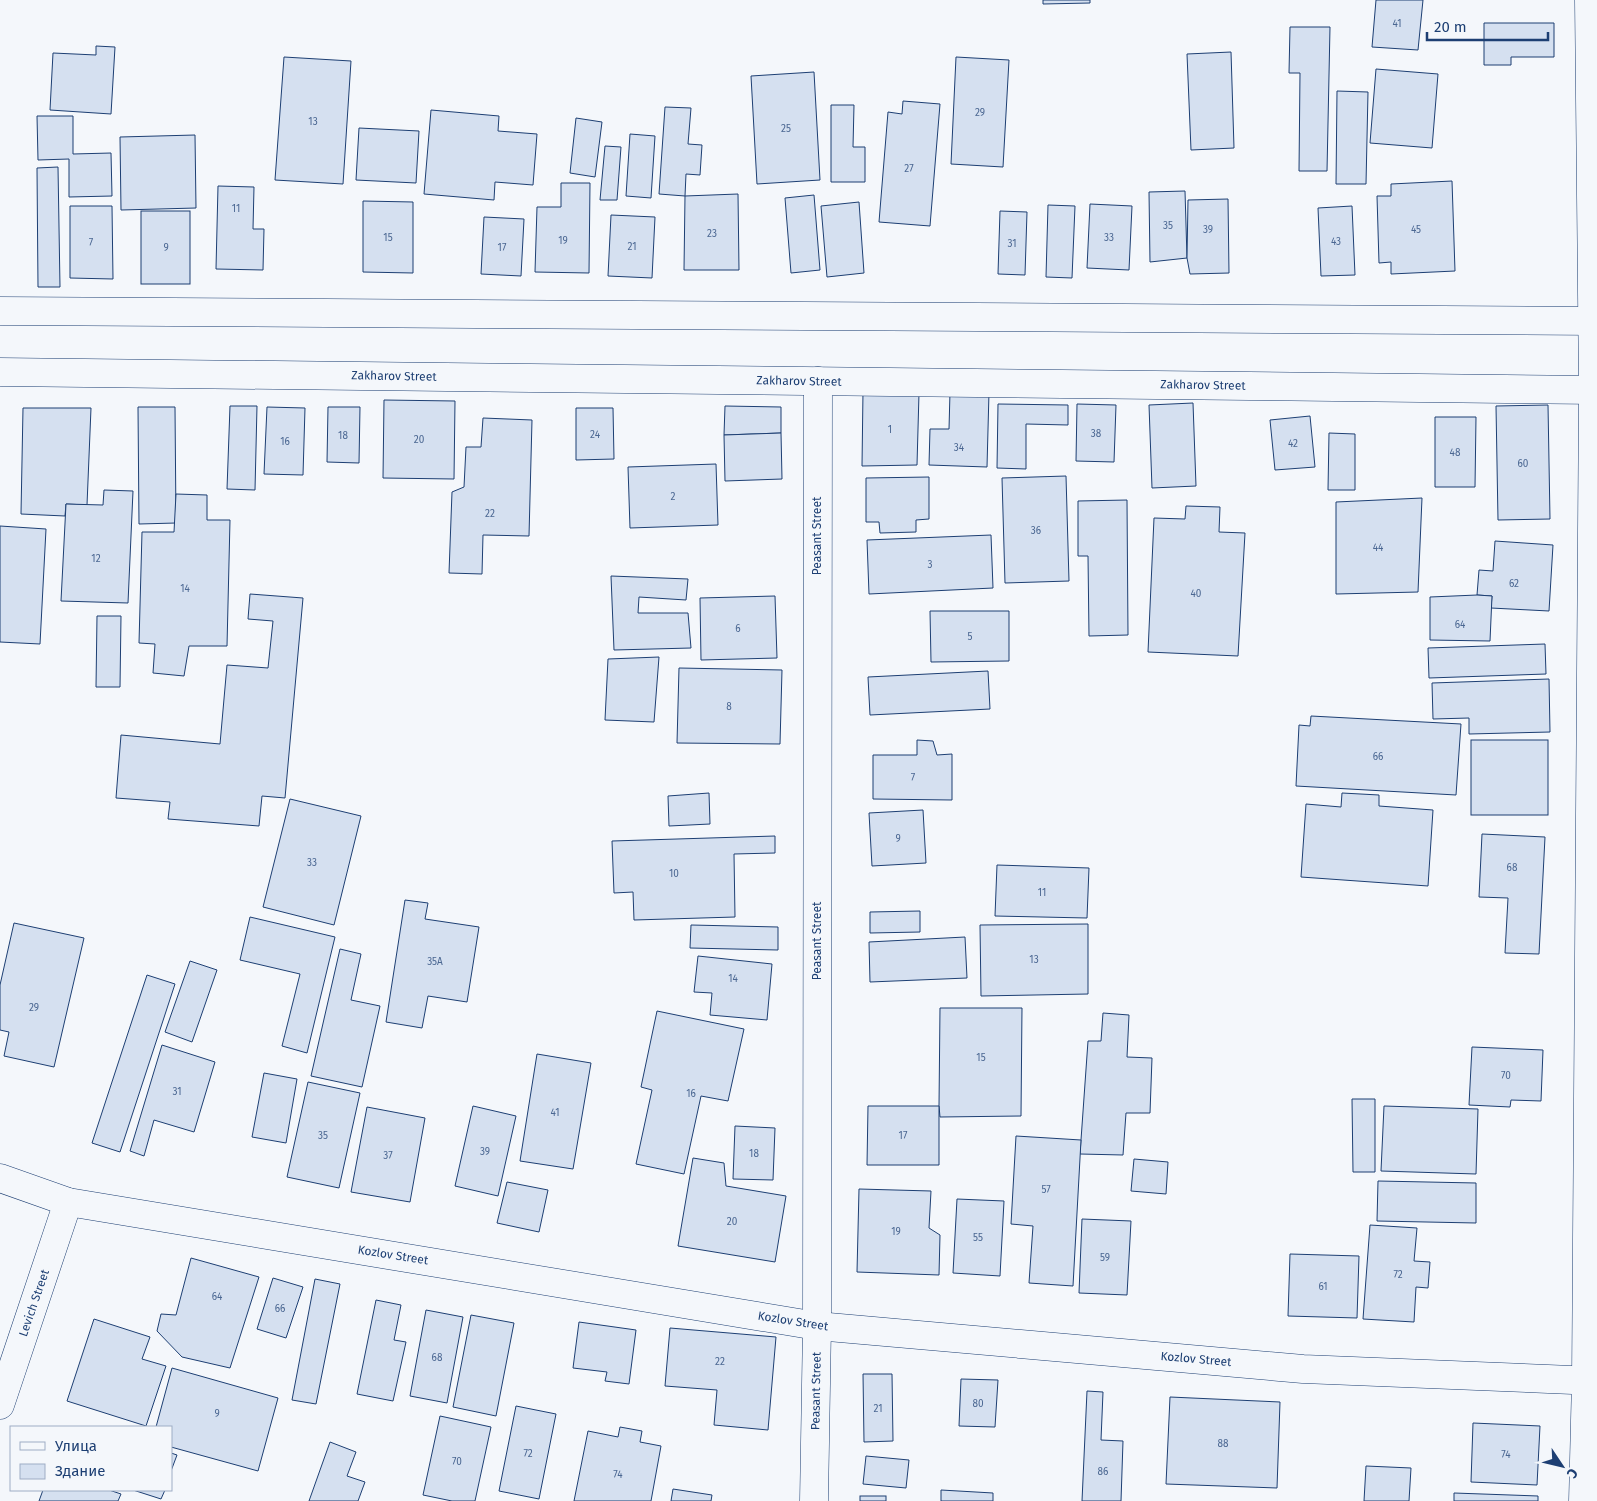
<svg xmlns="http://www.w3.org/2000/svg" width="1597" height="1501" font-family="'Fira Sans',sans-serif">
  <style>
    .building { fill: #d5e0f0; stroke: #1d3f73 }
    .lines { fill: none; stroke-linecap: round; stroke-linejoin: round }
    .street-casing { stroke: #1d3f73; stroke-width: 29 }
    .street { stroke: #f4f7fb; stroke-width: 28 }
    .labels { text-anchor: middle; stroke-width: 4; stroke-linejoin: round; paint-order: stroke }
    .number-label { font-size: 10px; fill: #4b6792 }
    .street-label { font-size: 12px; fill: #1d3f73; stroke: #f4f7fb }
  </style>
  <rect width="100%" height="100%" fill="#f4f7fb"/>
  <!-- building -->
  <g class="building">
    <polygon points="1043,0 1090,0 1090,3 1043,4"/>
    <polygon points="1376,0 1423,0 1418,50 1372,47"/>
    <polygon points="1484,23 1554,23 1554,57 1511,57 1511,65 1484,65"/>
    <polygon points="1290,27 1330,27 1327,171 1299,171 1300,73 1289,73"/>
    <polygon points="96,46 115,47 111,114 50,110 53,53 96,55"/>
    <polygon points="1231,52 1234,148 1191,150 1187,54"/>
    <polygon points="284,57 351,61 343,184 275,180"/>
    <polygon points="956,57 1009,60 1003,167 951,164"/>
    <polygon points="1376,69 1438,74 1432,148 1370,143"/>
    <polygon points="814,72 820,180 757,184 751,76"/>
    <polygon points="1337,91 1368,92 1366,184 1336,184"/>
    <polygon points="903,101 940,104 930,226 879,222 888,112 902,114"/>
    <polygon points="831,105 854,105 853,147 865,147 865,182 831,182"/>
    <polygon points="665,107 691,108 688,144 702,145 700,175 686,174 685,196 659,194"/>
    <polygon points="431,110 499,116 498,131 537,134 533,185 495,182 494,200 424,194"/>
    <polygon points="37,116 73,116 73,154 111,153 112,196 69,197 69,159 38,160"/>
    <polygon points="576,118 602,122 595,177 570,173"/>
    <polygon points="359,128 419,131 416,183 356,180"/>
    <polygon points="630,134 655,136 651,198 626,196"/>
    <polygon points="195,135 196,208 121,210 120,137"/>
    <polygon points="605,146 621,147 617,200 600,200"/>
    <polygon points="58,167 60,287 38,287 37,168"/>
    <polygon points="1452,181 1455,271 1391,274 1391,262 1379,263 1377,196 1391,196 1391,184"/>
    <polygon points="561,183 590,183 589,273 535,272 537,207 561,207"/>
    <polygon points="218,186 254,187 253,229 264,229 263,270 216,269"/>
    <polygon points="1185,191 1187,258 1150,262 1149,192"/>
    <polygon points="738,194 739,270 684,270 685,196"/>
    <polygon points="814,195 820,270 791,273 785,198"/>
    <polygon points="1228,199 1229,273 1190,274 1187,258 1188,200"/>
    <polygon points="363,201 413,202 413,273 363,272"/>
    <polygon points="859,202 864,273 827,277 821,206"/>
    <polygon points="1090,204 1132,206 1129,270 1087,268"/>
    <polygon points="1048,205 1075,206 1072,278 1046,277"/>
    <polygon points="70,206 112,206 113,279 70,278"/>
    <polygon points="1352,206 1355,275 1321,276 1318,208"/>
    <rect x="141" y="211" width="49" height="73"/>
    <polygon points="1000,211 1027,212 1025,275 998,274"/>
    <polygon points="611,215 655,217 652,278 608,276"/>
    <polygon points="484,217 524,219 521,276 481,274"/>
    <polygon points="863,391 919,393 917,465 862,466"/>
    <polygon points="950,392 989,392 987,467 929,465 930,429 949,429"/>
    <polygon points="384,400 455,401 454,479 383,478"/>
    <polygon points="1193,403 1196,486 1152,488 1149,405"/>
    <polygon points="998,404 1068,405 1068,425 1026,424 1026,469 997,468"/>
    <polygon points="1077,404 1116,405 1114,462 1076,461"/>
    <polygon points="1548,405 1550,519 1498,520 1496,406"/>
    <polygon points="230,406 257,406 255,490 227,489"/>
    <polygon points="725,406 781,407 781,433 724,435"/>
    <polygon points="138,407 175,407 176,523 139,524"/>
    <polygon points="267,407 305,408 303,475 264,474"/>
    <polygon points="328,407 360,407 359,463 327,462"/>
    <polygon points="23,408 91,408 87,505 66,504 65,516 21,514"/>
    <polygon points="576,408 613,408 614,459 576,460"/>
    <polygon points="1310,416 1315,467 1275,470 1270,420"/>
    <polygon points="1435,417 1476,417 1475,487 1435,487"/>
    <polygon points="483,418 532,420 529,536 483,535 482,574 449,573 452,492 464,487 466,447 481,447"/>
    <polygon points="781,433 782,479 725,481 724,435"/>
    <polygon points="1329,433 1355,434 1355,490 1328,490"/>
    <polygon points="716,464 718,525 630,528 628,467"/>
    <polygon points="1066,476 1069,581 1005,583 1002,478"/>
    <polygon points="929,477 929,519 916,520 916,532 880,533 879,522 866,522 866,478"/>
    <polygon points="104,490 133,491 128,603 61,601 66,504 103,505"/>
    <polygon points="176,494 207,495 207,520 230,520 227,646 189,646 184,676 153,673 155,644 139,643 142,532 174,532"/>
    <polygon points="1422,498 1418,592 1336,594 1336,502"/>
    <polygon points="1127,500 1128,635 1089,636 1088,556 1078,556 1078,501"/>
    <polygon points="1186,506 1220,507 1219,532 1245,533 1238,656 1148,652 1154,518 1185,519"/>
    <polygon points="0,526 46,529 40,644 0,642"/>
    <polygon points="991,535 993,588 869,594 867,540"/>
    <polygon points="1495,541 1553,545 1549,611 1491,608 1492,596 1477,595 1479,570 1493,571"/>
    <polygon points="611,576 688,579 686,600 639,597 638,613 688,613 691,648 614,650"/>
    <polygon points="250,594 303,598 285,798 262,796 259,826 168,819 170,802 116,798 121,735 220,744 227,665 268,668 273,621 248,619"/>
    <polygon points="1477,595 1492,596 1490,641 1430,640 1430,597"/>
    <polygon points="775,596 777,658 701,660 700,598"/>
    <polygon points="930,611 1009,611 1009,661 931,662"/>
    <polygon points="97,616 121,616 120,687 96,687"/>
    <polygon points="1545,644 1546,674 1429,678 1428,648"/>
    <polygon points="659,657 654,722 605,720 608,659"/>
    <polygon points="679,668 782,670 780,744 677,743"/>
    <polygon points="988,671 990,709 870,715 868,677"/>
    <polygon points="1549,679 1550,732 1469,734 1469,718 1433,719 1432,683"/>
    <polygon points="1311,716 1461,724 1456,795 1296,786 1299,725 1310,726"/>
    <polygon points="917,740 933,741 937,755 952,754 952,800 873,799 873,755 917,755"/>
    <rect x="1471" y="740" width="77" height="75"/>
    <polygon points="709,793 710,824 669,826 668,796"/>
    <polygon points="1342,793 1379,795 1379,806 1433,810 1428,886 1301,877 1306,804 1341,807"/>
    <polygon points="290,799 361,816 334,925 263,907"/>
    <polygon points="923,810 926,863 872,866 869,813"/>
    <polygon points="1482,834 1545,837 1539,954 1505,953 1508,898 1479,897"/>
    <polygon points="775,836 775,853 734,854 735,917 634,920 633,892 614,893 612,841"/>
    <polygon points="997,865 1089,868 1087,918 995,916"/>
    <polygon points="405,900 428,903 425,919 479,927 467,1002 428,996 422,1028 386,1022"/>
    <polygon points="920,911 920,932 870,933 870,912"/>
    <polygon points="250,917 335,937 307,1053 282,1046 300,974 240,960"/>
    <polygon points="14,923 84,938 54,1067 4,1056 9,1032 0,1030 0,985"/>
    <polygon points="1088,924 1088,994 981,996 980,925"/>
    <polygon points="691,925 778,927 778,950 690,948"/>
    <polygon points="965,937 967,978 870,982 869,942"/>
    <polygon points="340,949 361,954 351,1000 380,1006 362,1087 311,1076"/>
    <polygon points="698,956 772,964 767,1020 710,1015 712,993 694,992"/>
    <polygon points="190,961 217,970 192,1042 165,1032"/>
    <polygon points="147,975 175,984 120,1152 92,1143"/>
    <polygon points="940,1008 1022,1008 1021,1116 940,1117 939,1106"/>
    <polygon points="657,1011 744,1029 728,1101 701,1096 684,1174 636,1164 652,1090 641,1087"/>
    <polygon points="1103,1013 1129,1015 1127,1057 1152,1058 1150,1113 1126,1113 1123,1155 1080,1154 1088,1041 1101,1041"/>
    <polygon points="162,1045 215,1062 194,1132 154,1120 144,1156 130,1151"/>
    <polygon points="1472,1047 1543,1050 1541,1101 1511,1100 1510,1107 1469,1105"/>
    <polygon points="537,1054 591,1063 573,1169 520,1161"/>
    <polygon points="264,1073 297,1079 286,1143 252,1137"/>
    <polygon points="308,1082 360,1093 339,1188 287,1177"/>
    <polygon points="1352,1099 1375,1099 1375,1172 1353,1172"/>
    <polygon points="473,1106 516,1116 498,1196 455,1186"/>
    <polygon points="868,1106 939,1106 939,1165 867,1165"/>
    <polygon points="1384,1106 1478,1109 1476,1174 1381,1171"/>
    <polygon points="367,1107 425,1118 410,1202 351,1192"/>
    <polygon points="735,1126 775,1128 773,1180 733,1179"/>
    <polygon points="1016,1136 1081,1140 1073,1286 1029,1283 1033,1226 1011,1224"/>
    <polygon points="693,1158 724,1163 726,1186 786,1196 775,1262 678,1246"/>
    <polygon points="1134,1159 1168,1162 1166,1194 1131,1191"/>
    <polygon points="1378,1181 1476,1183 1476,1223 1377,1221"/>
    <polygon points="507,1182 548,1190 539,1232 497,1223"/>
    <polygon points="859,1189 931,1191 929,1228 940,1235 939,1275 857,1272"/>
    <polygon points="957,1199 1004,1201 1000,1276 953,1273"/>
    <polygon points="1082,1219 1131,1221 1127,1295 1079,1293"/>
    <polygon points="1370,1225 1417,1228 1414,1261 1430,1262 1428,1288 1416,1287 1414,1322 1363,1319"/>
    <polygon points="1290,1254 1359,1256 1357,1318 1288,1316"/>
    <polygon points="191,1258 259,1277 230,1368 182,1357 157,1331 161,1314 176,1315"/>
    <polygon points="273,1278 303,1287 286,1338 257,1329"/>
    <polygon points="315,1279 340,1284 316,1404 292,1400"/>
    <polygon points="376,1300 401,1305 394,1340 406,1342 393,1401 357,1394"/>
    <polygon points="426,1310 463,1317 447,1403 410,1396"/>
    <polygon points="471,1315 514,1323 496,1416 453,1407"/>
    <polygon points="94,1319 150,1337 142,1359 166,1366 146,1426 67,1401"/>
    <polygon points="579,1322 636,1330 629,1384 605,1381 607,1372 573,1368"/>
    <polygon points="670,1328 776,1337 768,1430 714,1425 717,1390 665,1386"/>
    <polygon points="172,1368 278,1398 258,1471 171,1447 171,1427 156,1427"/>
    <polygon points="863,1374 892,1374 893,1441 864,1442"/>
    <polygon points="961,1379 998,1380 995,1427 959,1426"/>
    <polygon points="1087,1391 1103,1392 1101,1440 1123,1441 1121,1501 1082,1501"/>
    <polygon points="1170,1397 1280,1402 1277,1488 1166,1484"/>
    <polygon points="516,1406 556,1414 539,1499 499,1491"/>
    <polygon points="440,1416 491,1427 475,1501 452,1501 423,1495"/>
    <polygon points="1473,1423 1540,1426 1537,1485 1471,1482"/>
    <polygon points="620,1427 642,1431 640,1442 661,1446 651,1501 574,1501 588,1431 618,1437"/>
    <polygon points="330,1442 356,1452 347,1476 365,1482 358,1501 309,1501"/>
    <polygon points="171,1453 177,1455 171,1471"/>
    <polygon points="866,1456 909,1460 906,1488 863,1484"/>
    <polygon points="1366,1466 1411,1468 1409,1501 1364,1501"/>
    <polygon points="673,1489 712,1495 711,1501 671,1501"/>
    <polygon points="43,1490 109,1490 121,1494 118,1501 39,1501"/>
    <polygon points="133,1490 165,1490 161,1499"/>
    <polygon points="941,1490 993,1493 993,1501 941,1501"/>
    <polygon points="1454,1493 1538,1496 1538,1501 1454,1501"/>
    <rect x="860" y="1496" width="26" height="5"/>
  </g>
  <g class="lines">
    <defs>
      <g id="street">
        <polyline points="0,311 1597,321"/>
        <polyline points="0,372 1597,390"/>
        <polyline points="0,1178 68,1202 817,1326 1303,1369 1597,1381"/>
        <polyline points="0,1405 68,1202"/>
        <polyline points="814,1501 817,1326 818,381"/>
        <polyline points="1583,1501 1586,1380 1593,390 1589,0"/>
      </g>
    </defs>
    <!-- street casing -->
    <use href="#street" class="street-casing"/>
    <!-- street -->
    <use href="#street" class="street"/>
  </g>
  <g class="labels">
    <!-- number labels -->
    <g class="number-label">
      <text x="1397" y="27">41</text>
      <text x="980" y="116">29</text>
      <text x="313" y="125">13</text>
      <text x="786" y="132">25</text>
      <text x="909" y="172">27</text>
      <text x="236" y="212">11</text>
      <text x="1168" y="229">35</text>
      <text x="1208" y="233">39</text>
      <text x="1416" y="233">45</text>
      <text x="712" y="237">23</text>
      <text x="388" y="241">15</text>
      <text x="1109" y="241">33</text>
      <text x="563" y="244">19</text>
      <text x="1336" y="245">43</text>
      <text x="91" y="246">7</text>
      <text x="1012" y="247">31</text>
      <text x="632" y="250">21</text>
      <text x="166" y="251">9</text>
      <text x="502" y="251">17</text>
      <text x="890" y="433">1</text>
      <text x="1096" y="437">38</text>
      <text x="595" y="438">24</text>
      <text x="343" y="439">18</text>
      <text x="419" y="443">20</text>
      <text x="285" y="445">16</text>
      <text x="1293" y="447">42</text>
      <text x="959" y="451">34</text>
      <text x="1455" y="456">48</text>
      <text x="1523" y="467">60</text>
      <text x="673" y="500">2</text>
      <text x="490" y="517">22</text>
      <text x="1036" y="534">36</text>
      <text x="1378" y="551">44</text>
      <text x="96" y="562">12</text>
      <text x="930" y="568">3</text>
      <text x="1514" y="587">62</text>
      <text x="185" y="592">14</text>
      <text x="1196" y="597">40</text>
      <text x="1460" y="628">64</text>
      <text x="738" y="632">6</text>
      <text x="970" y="640">5</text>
      <text x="729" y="710">8</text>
      <text x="1378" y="760">66</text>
      <text x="913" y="781">7</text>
      <text x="898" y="842">9</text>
      <text x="312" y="866">33</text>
      <text x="1512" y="871">68</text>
      <text x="674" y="877">10</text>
      <text x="1042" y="896">11</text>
      <text x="1034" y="963">13</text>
      <text x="435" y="965">35А</text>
      <text x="733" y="982">14</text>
      <text x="34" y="1011">29</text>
      <text x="981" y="1061">15</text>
      <text x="1506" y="1079">70</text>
      <text x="177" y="1095">31</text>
      <text x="691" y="1097">16</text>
      <text x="555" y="1116">41</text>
      <text x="323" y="1139">35</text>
      <text x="903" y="1139">17</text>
      <text x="485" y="1155">39</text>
      <text x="754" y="1157">18</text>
      <text x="388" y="1159">37</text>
      <text x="1046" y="1193">57</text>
      <text x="732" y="1225">20</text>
      <text x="896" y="1235">19</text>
      <text x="978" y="1241">55</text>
      <text x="1105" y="1261">59</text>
      <text x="1398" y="1278">72</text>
      <text x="1323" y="1290">61</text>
      <text x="217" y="1300">64</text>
      <text x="280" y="1312">66</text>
      <text x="437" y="1361">68</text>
      <text x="720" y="1365">22</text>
      <text x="978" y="1407">80</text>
      <text x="878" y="1412">21</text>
      <text x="217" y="1417">9</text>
      <text x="1223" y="1447">88</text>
      <text x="528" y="1457">72</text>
      <text x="1506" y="1458">74</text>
      <text x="457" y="1465">70</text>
      <text x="1103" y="1475">86</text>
      <text x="618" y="1478">74</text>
    </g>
    <!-- street labels -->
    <g class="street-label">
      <text transform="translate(394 376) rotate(1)" y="4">Zakharov Street</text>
      <text transform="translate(799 381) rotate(1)" y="4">Zakharov Street</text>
      <text transform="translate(1203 385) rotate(1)" y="4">Zakharov Street</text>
      <text transform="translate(817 536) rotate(-90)" y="4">Peasant Street</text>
      <text transform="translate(817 941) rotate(-90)" y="4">Peasant Street</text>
      <text transform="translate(393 1255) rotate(9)" y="4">Kozlov Street</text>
      <text transform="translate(34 1303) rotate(-71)" y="4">Levich Street</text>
      <text transform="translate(793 1321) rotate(9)" y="4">Kozlov Street</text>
      <text transform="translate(1196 1359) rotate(5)" y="4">Kozlov Street</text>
      <text transform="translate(816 1391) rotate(-89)" y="4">Peasant Street</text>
    </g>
  </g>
  <!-- legend -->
  <rect x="10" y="1426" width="162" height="65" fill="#f4f7fb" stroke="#9eadc5"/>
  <rect x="20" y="1442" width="25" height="8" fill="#f4f7fb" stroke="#9eadc5"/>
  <text x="55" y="1451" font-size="15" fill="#1d3f73">Улица</text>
  <rect x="20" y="1464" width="25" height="15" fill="#d5e0f0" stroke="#9eadc5"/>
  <text x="55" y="1476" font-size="15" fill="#1d3f73">Здание</text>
  <!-- north arrow -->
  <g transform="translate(1562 1466) rotate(125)" stroke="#f4f7fb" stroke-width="4" paint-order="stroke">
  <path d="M0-4L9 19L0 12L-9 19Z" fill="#1d3f73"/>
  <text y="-8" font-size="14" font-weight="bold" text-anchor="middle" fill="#1d3f73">С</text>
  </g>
  <!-- scale -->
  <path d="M1427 32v8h121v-8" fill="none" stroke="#1d3f73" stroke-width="2.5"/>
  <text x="1434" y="32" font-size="15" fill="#1d3f73" stroke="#f4f7fb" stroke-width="4" paint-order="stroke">20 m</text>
</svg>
